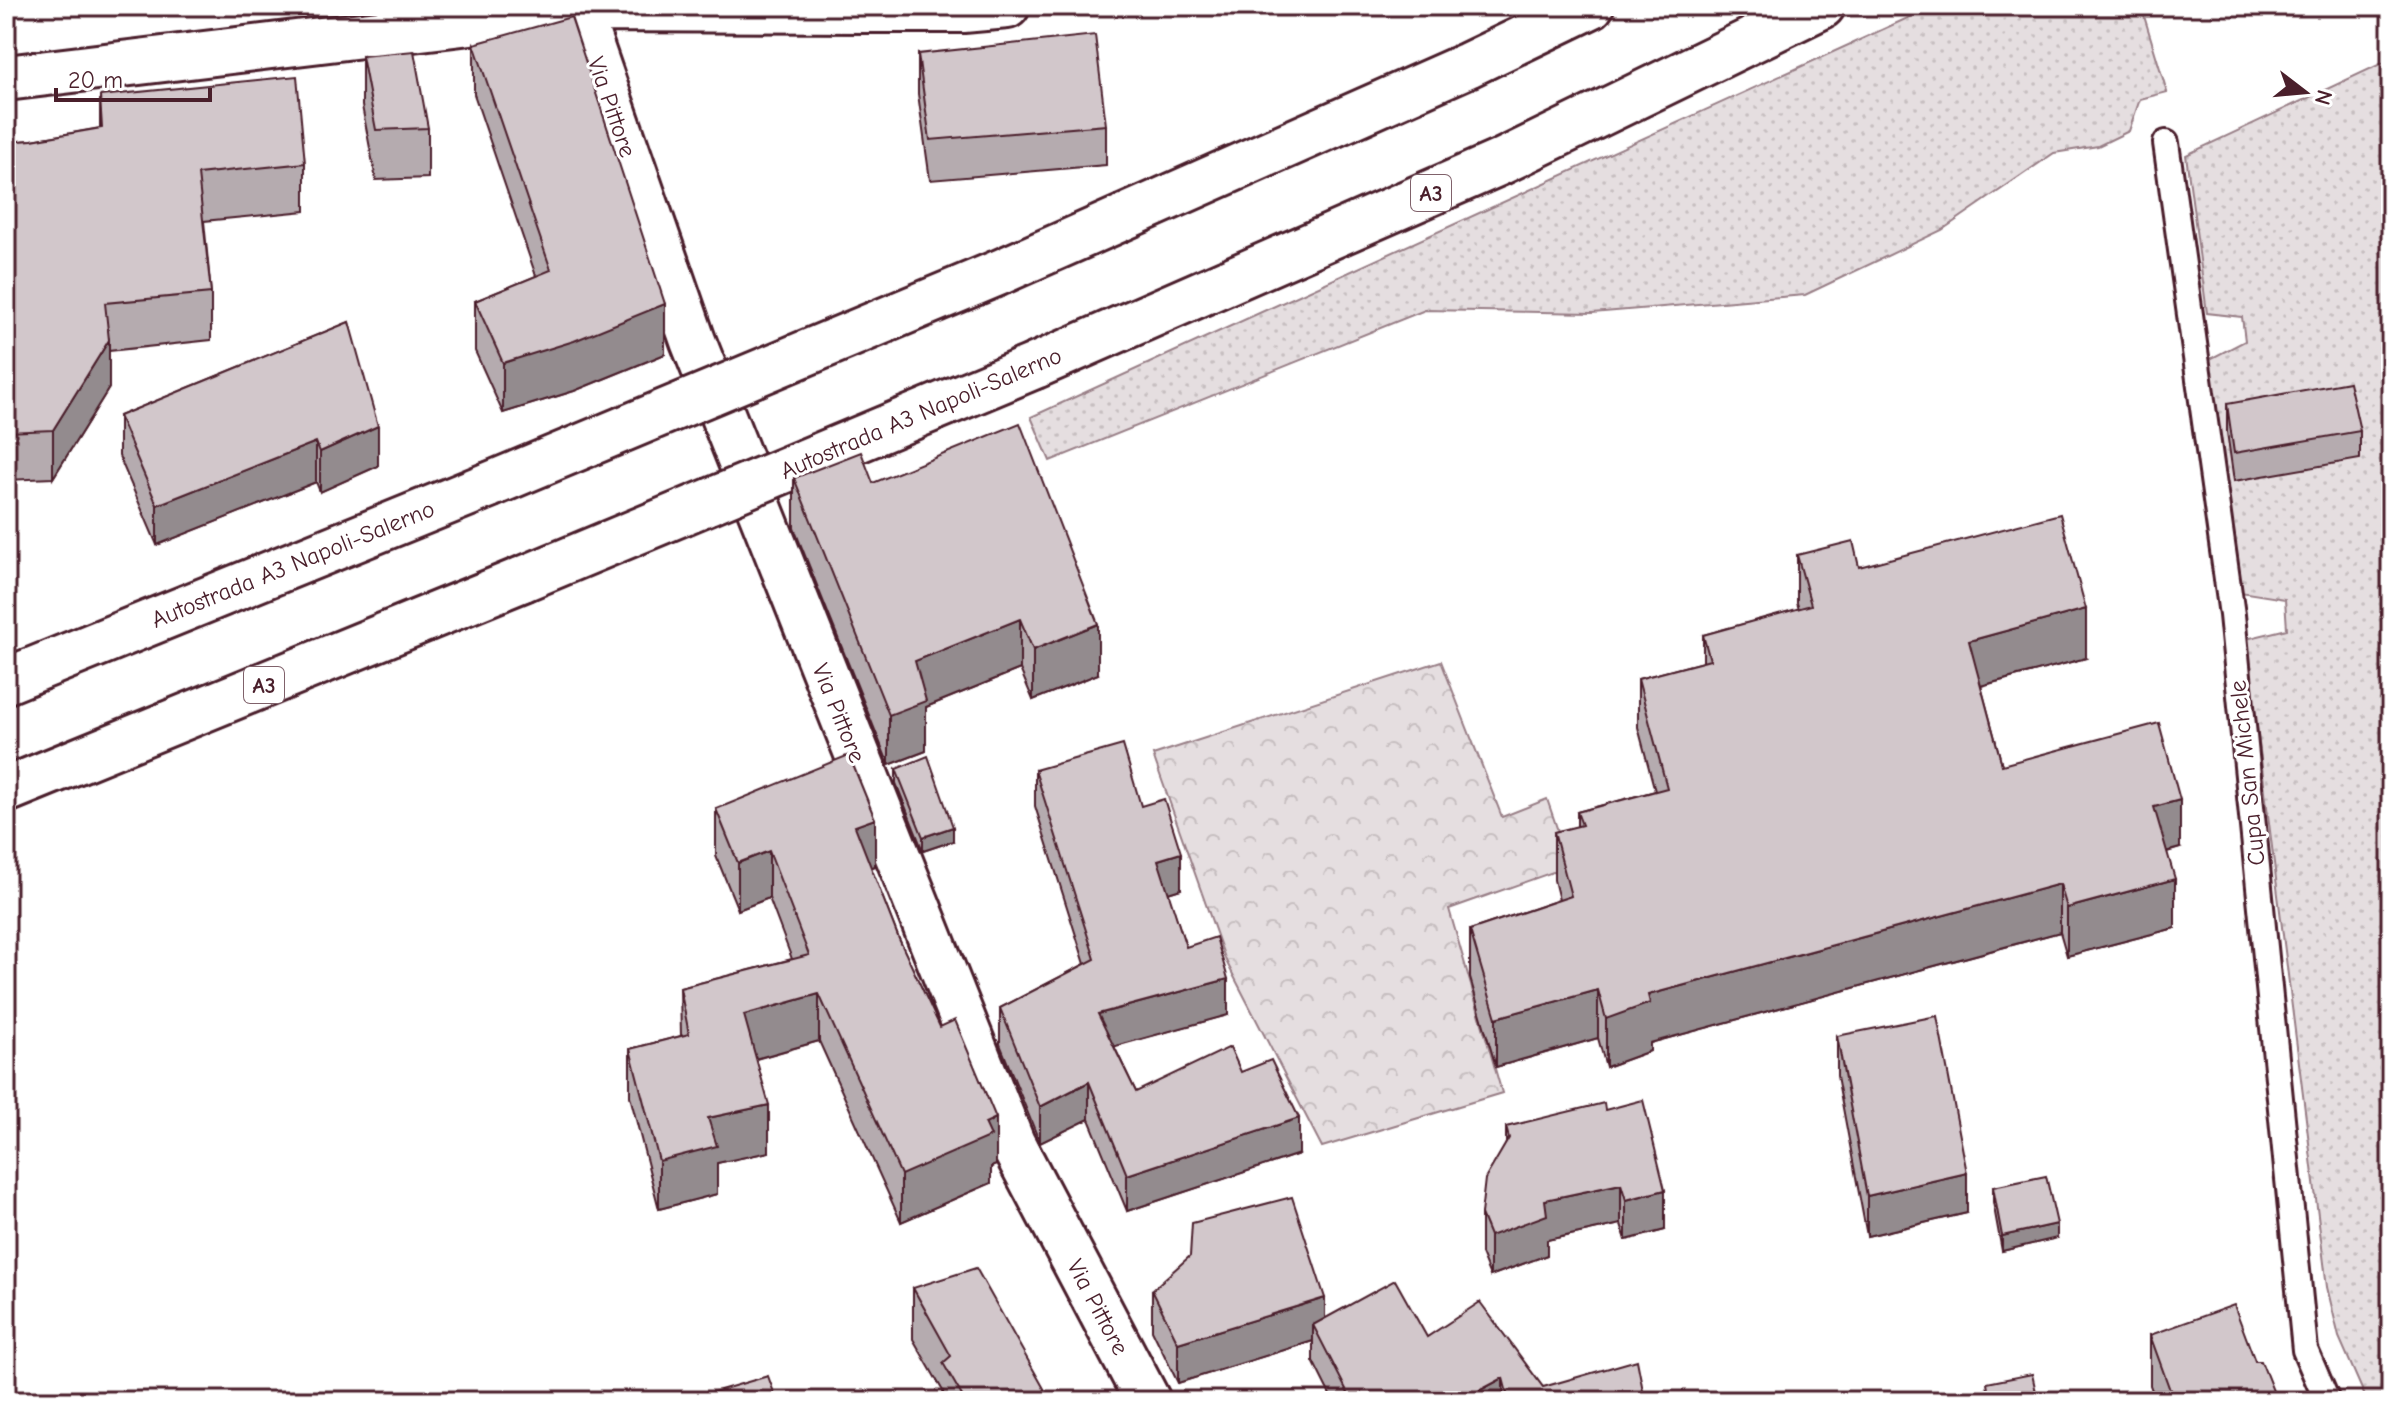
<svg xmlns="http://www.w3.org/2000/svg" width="2397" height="1407" font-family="'Comic Neue',sans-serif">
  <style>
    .grass { fill: url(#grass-dots); stroke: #987e86; stroke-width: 2 }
    .forest { fill: url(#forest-crowns); stroke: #987e86; stroke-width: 2 }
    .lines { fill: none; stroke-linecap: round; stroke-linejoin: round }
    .service-casing { stroke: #4a1f2b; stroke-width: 30 }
    .minor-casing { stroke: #4a1f2b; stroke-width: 50 }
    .motorway-casing { stroke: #4a1f2b; stroke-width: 50 }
    .service { stroke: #fff; stroke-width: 24 }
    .minor { stroke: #fff; stroke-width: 44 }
    .motorway { stroke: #fff; stroke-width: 44 }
    .motorway-bridge-casing { stroke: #4a1f2b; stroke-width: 50; stroke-linecap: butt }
    .motorway-bridge { stroke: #fff; stroke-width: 44 }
    .wall { fill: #b5abaf; stroke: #4a1f2b; stroke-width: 2 }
    .shaded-wall { fill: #938b8e; stroke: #4a1f2b; stroke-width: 2 }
    .building { fill: #d2c7cb; stroke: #4a1f2b; stroke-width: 2 }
    .labels { text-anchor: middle; stroke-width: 6; stroke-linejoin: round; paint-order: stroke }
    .shield { fill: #fff; stroke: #80626b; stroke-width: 2 }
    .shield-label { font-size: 22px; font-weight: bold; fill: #4a1f2b }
    .street-label { font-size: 24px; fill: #4a1f2b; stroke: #fff }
  </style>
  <defs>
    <pattern id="grass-dots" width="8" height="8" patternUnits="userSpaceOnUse" patternTransform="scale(2)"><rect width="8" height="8" fill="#e5dee0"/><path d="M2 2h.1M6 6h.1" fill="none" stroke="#c6bec0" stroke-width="1.8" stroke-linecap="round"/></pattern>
    <pattern id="forest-crowns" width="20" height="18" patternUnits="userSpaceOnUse" patternTransform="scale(2)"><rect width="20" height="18" fill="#e5dee0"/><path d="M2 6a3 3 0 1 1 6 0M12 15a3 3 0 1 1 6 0" fill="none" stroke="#c6bec0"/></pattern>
  </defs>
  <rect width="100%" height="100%" fill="#fff"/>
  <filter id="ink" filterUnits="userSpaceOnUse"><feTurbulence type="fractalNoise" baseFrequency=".0125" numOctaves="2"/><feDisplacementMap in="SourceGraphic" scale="16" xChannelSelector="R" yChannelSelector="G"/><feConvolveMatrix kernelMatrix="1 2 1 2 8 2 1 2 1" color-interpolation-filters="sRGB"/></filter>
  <g filter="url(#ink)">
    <!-- grass -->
    <g class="grass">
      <polygon points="1934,6 2141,6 2167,92 2140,99 2129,131 2098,146 2054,153 1942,230 1805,295 1592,313 1425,310 1050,461 1031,417"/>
      <polygon points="2391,59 2391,1401 2367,1401 2339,1337 2327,1287 2246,639 2287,629 2285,599 2240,592 2208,360 2245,341 2242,317 2207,313 2186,155"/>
    </g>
    <!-- forest -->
    <polygon class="forest" points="1441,661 1502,817 1547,799 1570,866 1449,909 1502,1093 1322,1147 1226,961 1153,755"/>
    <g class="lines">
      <defs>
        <polyline id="service" points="2166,143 2232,615 2305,1350 2327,1401"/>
        <g id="minor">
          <polyline points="577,6 693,341 1012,1143 1148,1401"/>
          <polyline points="6,78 578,9 870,10 884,6"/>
        </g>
        <g id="motorway">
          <polyline points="870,10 963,10 1007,6"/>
          <polyline points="998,273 1468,65 1591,6"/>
          <polyline points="1035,366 1501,162 1822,6"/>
          <polyline points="6,681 489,485"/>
          <polyline points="6,790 523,579"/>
        </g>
      </defs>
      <!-- service casing -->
      <use href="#service" class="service-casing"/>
      <!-- minor casing -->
      <use href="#minor" class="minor-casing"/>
      <!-- motorway casing -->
      <use href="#motorway" class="motorway-casing"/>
      <!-- service -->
      <use href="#service" class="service"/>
      <!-- minor -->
      <use href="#minor" class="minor"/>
      <!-- motorway -->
      <use href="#motorway" class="motorway"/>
      <defs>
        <g id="motorway-bridge">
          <polyline points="489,485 998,273"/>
          <polyline points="523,579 1035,366"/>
        </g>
      </defs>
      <!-- motorway-bridge casing -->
      <use href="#motorway-bridge" class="motorway-bridge-casing"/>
      <!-- motorway-bridge -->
      <use href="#motorway-bridge" class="motorway-bridge"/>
    </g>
    <!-- wall -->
    <g class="wall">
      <polygon points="474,44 665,354 574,391 503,413 475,351 475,301 536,276 474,94"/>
      <polygon points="918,54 1106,125 1106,165 930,180 918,94"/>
      <polygon points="362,56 428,128 428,178 376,180 362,106"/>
      <polygon points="100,96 305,163 305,211 204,221 211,293 211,340 109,351 109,388 53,478 6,480 6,142 32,140 100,128"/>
      <polygon points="349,322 378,466 320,492 316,482 157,545 119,456 119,416"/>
      <polygon points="2227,404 2360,431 2360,459 2234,481 2227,432"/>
      <polygon points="794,478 873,483 1098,674 1033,700 1020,669 926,707 926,751 889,765 794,528"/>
      <polygon points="1797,555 1859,567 2086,658 1981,686 2002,765 2180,848 2167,852 2175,928 2067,956 2060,932 1650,1043 1650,1051 1606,1067 1598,1038 1496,1067 1470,978 1470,930 1559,900 1554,880 1554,832 1577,827 1577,812 1655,791 1638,727 1638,679 1703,662 1703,635 1799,609 1797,603"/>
      <polygon points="896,769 953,841 923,851 896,783"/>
      <polygon points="1035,770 1141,806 1181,889 1168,893 1186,947 1228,1015 1114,1046 1136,1092 1241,1072 1299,1154 1127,1211 1089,1119 1040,1143 1000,1044 1000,1008 1085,964 1035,806"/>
      <polygon points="716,809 875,866 871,868 899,939 996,1165 991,1167 991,1183 901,1222 819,1041 756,1059 769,1152 717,1163 717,1194 659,1209 630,1096 630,1049 681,1036 680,988 792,959 769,898 738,910 716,856"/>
      <polygon points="1837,1036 1967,1213 1867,1236 1837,1076"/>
      <polygon points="1605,1110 1665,1230 1626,1240 1621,1224 1547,1240 1547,1255 1490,1276 1481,1254 1481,1214 1506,1143 1506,1127"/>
      <polygon points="1993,1187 2057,1238 2002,1251 1993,1202"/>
      <polygon points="913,1288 1051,1401 943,1401 943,1391 913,1339"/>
      <polygon points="1152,1290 1325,1319 1427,1337 1543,1387 1645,1401 1333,1401 1313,1361 1313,1341 1178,1383 1152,1330"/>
      <polygon points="2150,1335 2255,1361 2277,1401 2156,1401 2150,1385"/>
    </g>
    <!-- shaded-wall -->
    <g class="shaded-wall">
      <polygon points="665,304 665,354 574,391 503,413 503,363"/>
      <polygon points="109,340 109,388 53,478 53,430"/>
      <polygon points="378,426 378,466 320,492 320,452"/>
      <polygon points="316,442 316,482 157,545 157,505"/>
      <polygon points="2086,609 2086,658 1969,689 1969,641"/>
      <polygon points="1020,619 1020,669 926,707 926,751 889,765 889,715 915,661"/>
      <polygon points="1098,624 1098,674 1033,700 1033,650"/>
      <polygon points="2180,800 2180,848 2154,855 2154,807"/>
      <polygon points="875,819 875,866 855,873 855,826"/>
      <polygon points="953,827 953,841 923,851 923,837"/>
      <polygon points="769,851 769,898 738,910 738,863"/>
      <polygon points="1181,853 1181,889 1158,896 1158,860"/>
      <polygon points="2175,879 2175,928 2067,956 2067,908"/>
      <polygon points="2060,884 2060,932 1650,1043 1650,1051 1606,1067 1606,1019 1648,995"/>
      <polygon points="1228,979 1228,1015 1098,1051 1098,1014"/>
      <polygon points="1598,990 1598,1038 1496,1067 1496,1018"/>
      <polygon points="819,994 819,1041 744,1062 744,1015"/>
      <polygon points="1089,1082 1089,1119 1040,1143 1040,1107"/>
      <polygon points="769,1105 769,1152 717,1163 717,1194 659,1209 659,1161 708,1118"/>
      <polygon points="996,1118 996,1165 991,1167 991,1183 901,1222 901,1175"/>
      <polygon points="1299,1118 1299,1154 1127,1211 1127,1175"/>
      <polygon points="1967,1173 1967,1213 1867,1236 1867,1196"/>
      <polygon points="1621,1184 1621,1224 1547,1240 1547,1255 1490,1276 1490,1236 1545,1200"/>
      <polygon points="1665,1190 1665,1230 1626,1240 1626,1200"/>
      <polygon points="2057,1224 2057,1238 2002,1251 2002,1236"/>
      <polygon points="1325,1298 1325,1338 1313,1325 1313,1341 1178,1383 1178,1343"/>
      <polygon points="1503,1378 1503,1401 1460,1401"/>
    </g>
    <!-- building -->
    <g class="building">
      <polygon points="571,17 665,304 574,341 503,363 475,301 551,270 474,44"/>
      <polygon points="1095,35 1106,125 930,140 918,54"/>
      <polygon points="414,51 428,128 376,130 362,56"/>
      <polygon points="297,76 305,163 198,174 211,293 105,303 109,340 53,430 6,432 6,142 32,140 102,128 100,96"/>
      <polygon points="349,322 378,426 320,452 316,442 157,505 119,416"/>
      <polygon points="2349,382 2360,431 2234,453 2227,404"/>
      <polygon points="1020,423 1098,624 1033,650 1020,619 915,661 926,701 889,715 794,478 861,452 873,483"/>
      <polygon points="2060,514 2086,609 1969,641 2002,765 2159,723 2180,800 2154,807 2175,879 2067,908 2060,884 1648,995 1650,1003 1606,1019 1598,990 1496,1018 1470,930 1571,896 1554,832 1582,825 1577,812 1667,788 1638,679 1710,660 1703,635 1811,605 1797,555 1853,541 1859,567"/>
      <polygon points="1123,745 1141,806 1164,799 1181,853 1158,860 1186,947 1216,937 1228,979 1098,1014 1136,1092 1230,1047 1241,1072 1271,1060 1299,1118 1127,1175 1089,1082 1040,1107 1000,1008 1095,959 1035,770"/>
      <polygon points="849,755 875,819 855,826 899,939 940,1027 955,1020 996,1118 985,1123 991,1136 901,1175 819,994 744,1015 769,1105 708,1118 717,1146 659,1161 630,1049 689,1034 680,988 809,955 769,851 738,863 716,809"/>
      <polygon points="928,756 953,827 923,837 896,769"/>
      <polygon points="1937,1016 1967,1173 1867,1196 1837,1036"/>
      <polygon points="1643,1100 1665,1190 1626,1200 1621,1184 1545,1200 1547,1215 1490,1236 1481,1214 1485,1179 1509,1138 1506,1127 1604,1103 1605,1110"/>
      <polygon points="2046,1176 2057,1224 2002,1236 1993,1187"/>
      <polygon points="1292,1197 1325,1298 1178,1343 1152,1290 1190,1256 1192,1223"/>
      <polygon points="976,1268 1051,1401 965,1401 943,1363 951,1356 913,1288"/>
      <polygon points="1395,1280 1427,1337 1480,1302 1543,1387 1637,1360 1645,1401 1509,1401 1503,1378 1460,1401 1352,1401 1313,1325"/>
      <polygon points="2234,1305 2255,1361 2261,1361 2277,1401 2174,1401 2150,1335"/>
      <polygon points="2032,1374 2038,1401 1936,1401 1988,1389 1987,1383"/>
      <polygon points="768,1376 777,1401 683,1401"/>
    </g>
  </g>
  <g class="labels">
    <!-- shield labels -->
    <g class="shield">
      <rect x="1411" y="175" width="40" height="36" rx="6"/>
      <rect x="244" y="667" width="40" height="36" rx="6"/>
    </g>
    <g class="shield-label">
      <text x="1431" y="201">A3</text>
      <text x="264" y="693">A3</text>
    </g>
    <!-- street labels -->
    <g class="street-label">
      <text transform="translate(612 107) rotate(71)" y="8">Via Pittore</text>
      <text transform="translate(921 413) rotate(-23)" y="8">Autostrada A3 Napoli-Salerno</text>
      <text transform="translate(293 564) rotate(-22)" y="8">Autostrada A3 Napoli-Salerno</text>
      <text transform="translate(839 713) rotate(68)" y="8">Via Pittore</text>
      <text transform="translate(2247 773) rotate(-96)" y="8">Cupa San Michele</text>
      <text transform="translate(1098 1307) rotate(62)" y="8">Via Pittore</text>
    </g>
  </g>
  <!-- margin -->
  <rect width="2397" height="1407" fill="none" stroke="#fff" stroke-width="32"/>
  <rect x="16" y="16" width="2365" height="1375" fill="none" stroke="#4a1f2b" stroke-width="3" filter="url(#ink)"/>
  <!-- north arrow -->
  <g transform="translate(2305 92) rotate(106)" stroke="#ffffff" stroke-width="6" paint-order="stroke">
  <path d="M0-6L14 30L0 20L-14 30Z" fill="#4a1f2b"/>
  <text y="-12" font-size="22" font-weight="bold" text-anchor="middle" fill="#4a1f2b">N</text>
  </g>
  <!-- scale -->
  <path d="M56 88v12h154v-12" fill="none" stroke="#4a1f2b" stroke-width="4"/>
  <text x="68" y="88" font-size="24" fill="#4a1f2b" stroke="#ffffff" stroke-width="6" paint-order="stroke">20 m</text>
</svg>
